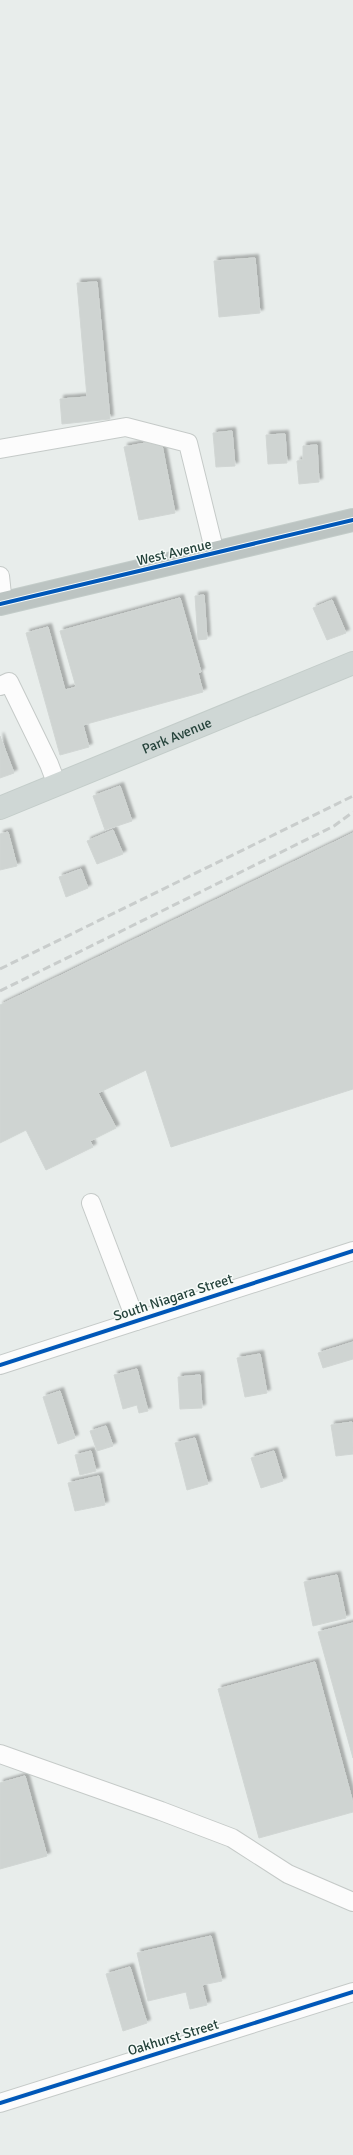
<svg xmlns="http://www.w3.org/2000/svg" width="353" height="2155" font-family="Signika,sans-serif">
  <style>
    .building { fill: #cfd4d2; stroke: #d1d6d4; filter: url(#shadow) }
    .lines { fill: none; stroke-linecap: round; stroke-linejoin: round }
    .minor-casing { stroke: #c5cac8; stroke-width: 20 }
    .major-casing { stroke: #c3ccc9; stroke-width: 24 }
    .highway-casing { stroke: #c3ccc9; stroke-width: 24 }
    .minor { stroke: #fcfcfc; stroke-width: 18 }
    .major { stroke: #cfd7d5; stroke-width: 22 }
    .highway { stroke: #bcc4c2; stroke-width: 22 }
    .rail { stroke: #c9cdcc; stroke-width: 3; stroke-dasharray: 8 4; stroke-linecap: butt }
    .cycleway-casing { stroke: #f7fbf9; stroke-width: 6 }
    .cycleway { stroke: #0057b8; stroke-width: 4 }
    .labels { text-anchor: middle; stroke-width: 3; stroke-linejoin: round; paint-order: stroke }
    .street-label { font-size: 14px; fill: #24423a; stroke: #f7fbf9 }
  </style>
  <defs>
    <filter id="shadow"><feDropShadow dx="3.5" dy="-3.5" stdDeviation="1" flood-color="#0004"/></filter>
  </defs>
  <rect width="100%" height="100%" fill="#e8edeb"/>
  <!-- building -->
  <g class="building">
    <polygon points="255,258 260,313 219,317 214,261"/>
    <polygon points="97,282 110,419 62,424 60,399 87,397 77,283"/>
    <polygon points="232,431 235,466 216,467 213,433"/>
    <polygon points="285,434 287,463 268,464 266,435"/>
    <polygon points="161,440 175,513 139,520 124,447"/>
    <polygon points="317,445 319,482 299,484 297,461 303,460 303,446"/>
    <polygon points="204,595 207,639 198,640 195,596"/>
    <polygon points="180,598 201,672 198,673 203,692 83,725 89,747 60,755 26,633 48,627 65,690 76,687 60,631"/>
    <polygon points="332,600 346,633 327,640 313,608"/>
    <polygon points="0,736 14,773 0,778"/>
    <polygon points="120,786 132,821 105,830 93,796"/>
    <polygon points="113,830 123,854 97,864 87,841"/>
    <polygon points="8,832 17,866 0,870 0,834"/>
    <polygon points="353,833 353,1089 171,1147 146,1070 98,1093 116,1128 90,1141 93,1147 46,1170 26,1130 0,1143 0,1005"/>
    <polygon points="81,869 88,888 66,897 59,877"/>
    <polygon points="353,1342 353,1359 323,1368 318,1353"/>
    <polygon points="260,1354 267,1393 245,1397 237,1358"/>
    <polygon points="137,1369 148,1411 139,1413 137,1405 123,1409 114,1375"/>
    <polygon points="200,1375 202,1408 180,1409 178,1377"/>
    <polygon points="60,1391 75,1438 58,1444 43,1397"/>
    <polygon points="352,1422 353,1454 336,1456 331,1425"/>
    <polygon points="106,1426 113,1446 97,1451 90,1431"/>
    <polygon points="195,1438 208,1484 187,1490 175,1443"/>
    <polygon points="91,1451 96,1471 80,1475 75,1455"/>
    <polygon points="274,1451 283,1481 261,1488 251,1458"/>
    <polygon points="99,1476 105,1505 75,1511 68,1483"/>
    <polygon points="337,1575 346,1618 313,1626 304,1582"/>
    <polygon points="353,1623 353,1758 318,1632"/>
    <polygon points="315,1662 353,1803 353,1812 259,1838 218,1689"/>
    <polygon points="25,1776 47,1856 0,1869 0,1783"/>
    <polygon points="211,1936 222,1981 202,1985 207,2005 190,2009 186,1992 148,2001 137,1953"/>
    <polygon points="130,1967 147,2023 123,2031 106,1974"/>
  </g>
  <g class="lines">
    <defs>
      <g id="minor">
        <polyline points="0,449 126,427 188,443 215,553"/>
        <polyline points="0,576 3,604"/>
        <polyline points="0,686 9,682 49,764 57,785"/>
        <polyline points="91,1203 136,1321"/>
        <polyline points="0,1365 353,1251"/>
        <polyline points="0,1754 161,1811 232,1838 288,1874 353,1902"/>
        <polyline points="0,2103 353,1992"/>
      </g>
      <g id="major">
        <path id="s1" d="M0,808l353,-145"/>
      </g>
      <polyline id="highway" points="0,604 353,520"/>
    </defs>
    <!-- minor casing -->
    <use href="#minor" class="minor-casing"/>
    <!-- major casing -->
    <use href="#major" class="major-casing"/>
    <!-- highway casing -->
    <use href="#highway" class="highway-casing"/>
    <!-- minor -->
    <use href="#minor" class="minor"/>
    <!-- major -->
    <use href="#major" class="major"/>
    <!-- highway -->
    <use href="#highway" class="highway"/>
    <!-- rail -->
    <g class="rail">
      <polyline points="0,969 353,796"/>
      <polyline points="0,991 334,826 353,812"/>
    </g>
    <defs>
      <g id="cycleway">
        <polyline points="0,604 353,520"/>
        <polyline points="0,1365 353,1251"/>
        <polyline points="0,2103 353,1992"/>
      </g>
    </defs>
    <!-- cycleway casing -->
    <use href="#cycleway" class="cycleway-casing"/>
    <!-- cycleway -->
    <use href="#cycleway" class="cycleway"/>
  </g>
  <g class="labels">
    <!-- street labels -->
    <g class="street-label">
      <text transform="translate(174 552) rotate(-13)" y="5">West Avenue</text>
      <text dy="5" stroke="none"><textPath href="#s1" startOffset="191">Park Avenue</textPath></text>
      <text transform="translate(173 1297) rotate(-18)" y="5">South Niagara Street</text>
      <text transform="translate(173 2037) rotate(-17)" y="5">Oakhurst Street</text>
    </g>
  </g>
</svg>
